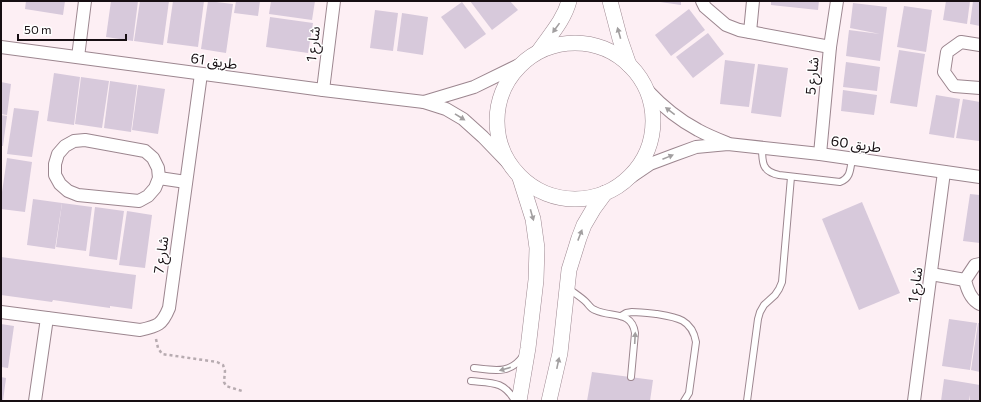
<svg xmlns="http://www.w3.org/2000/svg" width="981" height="402" font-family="Commissioner,'Noto Sans Arabic',sans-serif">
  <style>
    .building { fill: #d7c9db }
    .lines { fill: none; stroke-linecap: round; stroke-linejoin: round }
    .service-casing { stroke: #9c868f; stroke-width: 8 }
    .minor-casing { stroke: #9c868f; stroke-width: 14 }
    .tertiary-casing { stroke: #9c868f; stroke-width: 16 }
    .path { stroke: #b7abb0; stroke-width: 2.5; stroke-dasharray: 3 3; stroke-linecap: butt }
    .service { stroke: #fff; stroke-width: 6 }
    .minor { stroke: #fff; stroke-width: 12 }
    .tertiary { stroke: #fff; stroke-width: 15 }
    .oneway { fill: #a29fa0 }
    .labels { text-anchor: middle; stroke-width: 3; stroke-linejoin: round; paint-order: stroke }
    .street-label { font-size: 14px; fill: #160e12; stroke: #fff }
  </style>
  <rect width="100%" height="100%" fill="#fdeff4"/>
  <!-- building -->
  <g class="building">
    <polygon points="26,1 65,1 63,15 25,9"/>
    <polygon points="111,1 138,1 133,41 106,37"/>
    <polygon points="140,1 169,1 163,45 134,41"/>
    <polygon points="173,1 204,1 198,47 167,43"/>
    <polygon points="208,1 233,4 226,53 201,49"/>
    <polygon points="236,1 260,1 258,16 234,13"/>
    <polygon points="271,1 315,1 312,20 269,14"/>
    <polygon points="470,1 510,1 518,10 492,30"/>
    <polygon points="660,1 681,1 681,5 660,2"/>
    <polygon points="771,1 819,1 818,10 771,5"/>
    <polygon points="946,1 970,1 967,24 943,20"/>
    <polygon points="973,1 980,1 980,26 970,24"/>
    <polygon points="462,2 486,34 465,49 441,17"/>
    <polygon points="853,3 887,7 880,61 846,56 849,30 880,34 850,28"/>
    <polygon points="904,6 932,10 926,52 897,47"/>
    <polygon points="689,9 705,30 671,56 655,35"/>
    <polygon points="375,10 398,13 393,51 370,48"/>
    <polygon points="402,13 428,17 423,55 397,51"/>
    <polygon points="270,17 313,23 308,53 266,47"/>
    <polygon points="708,33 724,54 693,78 676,57"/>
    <polygon points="899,50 925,54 917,107 890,103"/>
    <polygon points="725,60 755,64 749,107 720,104"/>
    <polygon points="846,62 880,67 877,91 843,87"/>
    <polygon points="758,64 788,68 781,117 751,113"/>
    <polygon points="54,73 80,77 74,125 47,121"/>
    <polygon points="81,77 109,81 102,128 75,124"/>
    <polygon points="110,81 137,85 131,132 104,128"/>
    <polygon points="1,82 11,84 7,115 1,114"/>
    <polygon points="138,85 165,89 158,134 132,130"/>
    <polygon points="843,90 877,95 874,115 841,111"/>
    <polygon points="936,95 960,99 954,138 929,134"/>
    <polygon points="963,99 980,102 979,141 956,138"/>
    <polygon points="14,108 39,111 32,157 7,154"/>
    <polygon points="1,115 7,116 3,146 1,146"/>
    <polygon points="7,158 32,162 25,212 1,209 1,199"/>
    <polygon points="970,194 980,195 980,243 963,241"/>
    <polygon points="33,199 62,203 55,249 27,245"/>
    <polygon points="862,202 900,293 859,310 822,219"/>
    <polygon points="62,203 92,207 86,251 56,247"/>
    <polygon points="95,207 124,211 117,260 89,256"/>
    <polygon points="127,211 152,215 145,268 119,265"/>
    <polygon points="1,257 136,275 132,309 110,306 110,308 53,300 52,302 1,295"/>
    <polygon points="949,319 977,323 970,370 942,366"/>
    <polygon points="978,323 980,323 980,372 971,370"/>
    <polygon points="1,324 14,326 8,368 1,367"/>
    <polygon points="592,372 653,380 650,401 587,401"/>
    <polygon points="1,377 6,378 3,401 1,401"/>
    <polygon points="944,379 980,385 980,401 970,401 970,395 969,401 941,401"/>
  </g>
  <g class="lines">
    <defs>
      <g id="service">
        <path d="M762,147c0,15 0,25 17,28l61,7c11,-4 10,-13 12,-23"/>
        <path d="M568,288c6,5 13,9 18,14 3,3 5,7 9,8 16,8 37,0 40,23l-4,44"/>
        <path d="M621,316l5,-3 6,-1c8,0 16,1 25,2 19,3 35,5 39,28l-7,51 -5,8"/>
        <path d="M474,368c19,2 36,7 49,-12"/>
        <path d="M471,381c21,2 33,0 44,20"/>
        <polyline points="747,401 758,319 760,312 764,305 775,295 779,289 782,282 791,177"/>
      </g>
      <g id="minor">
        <polyline points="702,1 705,7 726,25 739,30 830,47"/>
        <polyline points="750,32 753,1"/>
        <polyline points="980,45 961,42 947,52 944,72 954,86 980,88"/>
        <polyline points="1,47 323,90 424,102 446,109 463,119 483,137 510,165"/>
        <polyline points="78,57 85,1"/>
        <polyline points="323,90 334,1"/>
        <path d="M647,90c15,16 32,30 51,40 9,5 19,9 29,13"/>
        <polyline points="424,102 474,87 521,64"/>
        <polygon points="85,140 145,151 153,158 158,168 159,178 155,188 148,196 139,201 78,195 68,191 60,184 55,175 55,164 58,154 65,146 74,141"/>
        <polyline points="820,154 830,47 837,1"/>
        <polyline points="159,178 186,182"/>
        <polyline points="622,183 650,164 674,155 696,147 728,144 820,154 980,177"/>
        <path d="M980,264l-5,1 -10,15c2,9 6,20 15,24"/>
        <polyline points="931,274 965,280"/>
        <path d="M1,312l139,18c18,-4 22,-5 29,-22l32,-234"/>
        <polyline points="35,401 47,318"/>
        <polyline points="914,401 944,172"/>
      </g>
      <g id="tertiary">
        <polyline points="610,1 620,39 629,65"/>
        <circle cx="575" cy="121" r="78"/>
        <path d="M539,51c11,-16 25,-31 30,-50"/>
        <polyline points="519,401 528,348 536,280 537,248 533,219 520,178"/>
        <polyline points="549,401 560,353 569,270 579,238 584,225 594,208 605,193"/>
      </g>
    </defs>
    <!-- service casing -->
    <use href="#service" class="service-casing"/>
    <!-- minor casing -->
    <use href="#minor" class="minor-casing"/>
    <!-- tertiary casing -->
    <use href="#tertiary" class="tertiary-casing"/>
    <!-- path -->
    <polyline class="path" points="156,339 158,348 162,354 217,362 223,365 225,371 224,382 226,386 242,391"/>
    <!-- service -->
    <use href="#service" class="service"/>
    <!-- minor -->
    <use href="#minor" class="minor"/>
    <!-- tertiary -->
    <use href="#tertiary" class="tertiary"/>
  </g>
  <!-- one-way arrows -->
  <defs><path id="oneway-solid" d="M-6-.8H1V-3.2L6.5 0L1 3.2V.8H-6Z"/></defs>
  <g class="oneway">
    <use href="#oneway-solid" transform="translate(556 28) rotate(126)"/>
    <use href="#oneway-solid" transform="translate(619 33) rotate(-106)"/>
    <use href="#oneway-solid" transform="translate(670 111) rotate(-142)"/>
    <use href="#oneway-solid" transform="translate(460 117) rotate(32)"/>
    <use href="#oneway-solid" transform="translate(668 157) rotate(-22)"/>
    <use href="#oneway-solid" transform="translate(532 215) rotate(74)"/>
    <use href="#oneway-solid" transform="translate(580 235) rotate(-69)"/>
    <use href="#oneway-solid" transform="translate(635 338) rotate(-87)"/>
    <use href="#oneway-solid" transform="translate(558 363) rotate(-78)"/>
    <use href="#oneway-solid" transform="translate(505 369) rotate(164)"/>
  </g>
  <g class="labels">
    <!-- street labels -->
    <g class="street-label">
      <text transform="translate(313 44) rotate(-83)" y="5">شارع 1</text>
      <text transform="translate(214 61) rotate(8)" y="5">طريق 61</text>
      <text transform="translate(812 76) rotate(-85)" y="5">شارع 5</text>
      <text transform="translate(856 144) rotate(8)" y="5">طريق 60</text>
      <text transform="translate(161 255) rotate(-82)" y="5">شارع 7</text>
      <text transform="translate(915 285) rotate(-82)" y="5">شارع 1</text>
    </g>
  </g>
  <!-- border -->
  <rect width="981" height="402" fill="none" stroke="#160e12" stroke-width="4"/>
  <!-- scale -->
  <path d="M18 34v6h108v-6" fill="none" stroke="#160e12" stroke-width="2"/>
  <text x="24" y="34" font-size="12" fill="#160e12" stroke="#ffffff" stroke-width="3" paint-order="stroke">50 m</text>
</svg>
